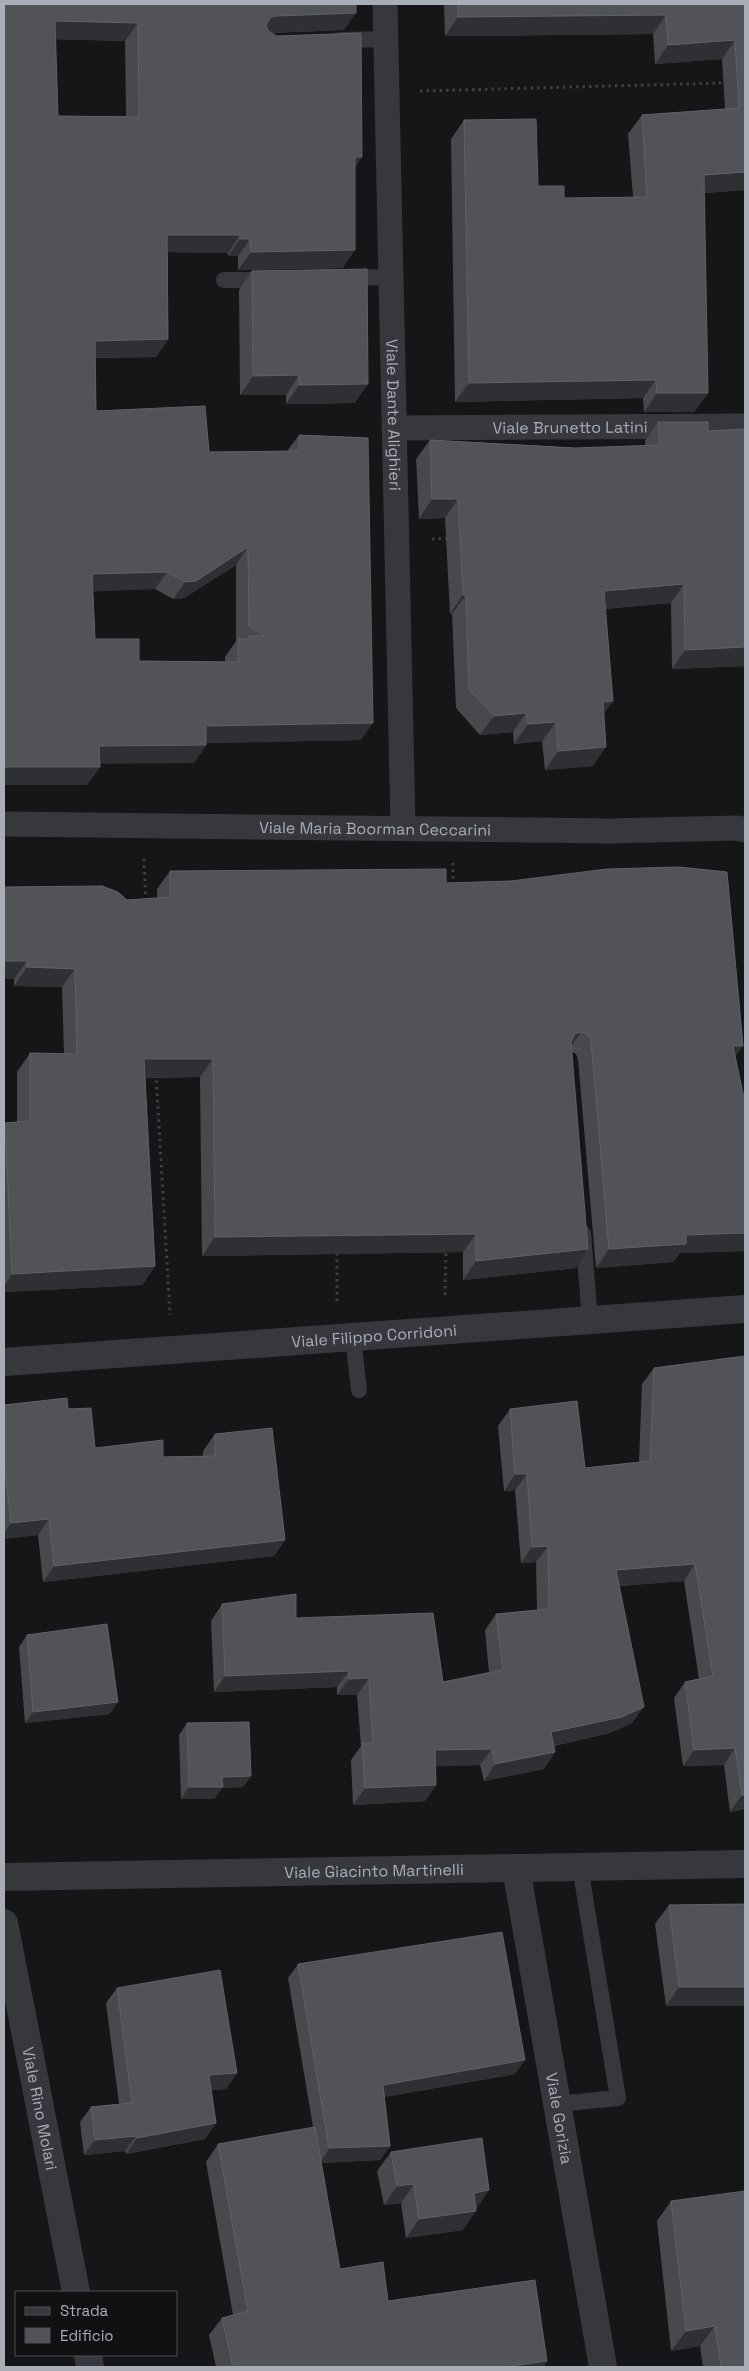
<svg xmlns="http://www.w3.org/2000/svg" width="749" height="2371" font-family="'Space Grotesk',sans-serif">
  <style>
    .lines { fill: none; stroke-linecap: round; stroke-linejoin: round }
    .path { stroke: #3d3f44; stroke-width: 3; stroke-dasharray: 2.5 4; stroke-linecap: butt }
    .service { stroke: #37383d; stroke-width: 16 }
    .pedestrian { stroke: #37383d; stroke-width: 25 }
    .minor { stroke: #37383d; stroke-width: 28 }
    .wall { fill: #47494d; fill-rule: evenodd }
    .shaded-wall { fill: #2f3033 }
    .building { fill: #525359; stroke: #5f6168; fill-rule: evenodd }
    .labels { text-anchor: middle; stroke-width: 4; stroke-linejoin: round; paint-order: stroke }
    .street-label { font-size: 16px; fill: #a8adb8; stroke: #111113 }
  </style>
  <rect width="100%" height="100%" fill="#161618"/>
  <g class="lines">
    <!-- path -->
    <g class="path">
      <polyline points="420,91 723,83"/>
      <polyline points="432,539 450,538"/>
      <polyline points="144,859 146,903"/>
      <polyline points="453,885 453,863"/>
      <polyline points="156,1074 170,1315"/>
      <polyline points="337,1253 337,1302"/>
      <polyline points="445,1295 446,1248"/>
    </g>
    <!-- service -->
    <g class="service">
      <polyline points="340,40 386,39"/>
      <polyline points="346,278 391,277"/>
      <polyline points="224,280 266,280"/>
      <polyline points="583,1233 590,1320"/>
      <polyline points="353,1337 359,1390"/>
      <polyline points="557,2104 618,2098 580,1867"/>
    </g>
    <!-- pedestrian -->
    <g class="pedestrian">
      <path id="s1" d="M385,4l18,823"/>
      <path id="s2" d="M394,428l351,-2"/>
      <path id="s3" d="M4,824l605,7 128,-3 8,2"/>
    </g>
    <!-- minor -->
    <g class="minor">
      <path id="s4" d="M4,1362l741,-53"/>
      <path id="s5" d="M516,1868l87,499"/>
      <path id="s6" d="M4,1877l741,-13"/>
      <path id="s7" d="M4,1923l72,369"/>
      <polyline points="88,2355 90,2367"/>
    </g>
  </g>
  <!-- wall -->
  <g class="wall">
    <path d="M4,4l340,26 -73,3 84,135 -12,100 -105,2v-14h-10v-3l-60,-1v87l-12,18 -61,1 1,53 113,41 78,-1 12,-16 62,305 -155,3v2l-12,18h-94v4l-13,18zM55,39l70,2 1,75h-68zM236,565v76l-11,16v5l-86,-1 -44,-22 -2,-48 62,-2 18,10 11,-1z"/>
    <polygon points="444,4 745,4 745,190 704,193 708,393 694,412 644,412 643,398 455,402 451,139 464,120 538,186 564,198 633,197 628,134 642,115 725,109 722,59 655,64 653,34 445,36"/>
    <polygon points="252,271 355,403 286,404 286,395 240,395 239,290"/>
    <polygon points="658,422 708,431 745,429 745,666 672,669 671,603 605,609 604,715 593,766 545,770 542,741 514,744 513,732 480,735 456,708 452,614 450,614 445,518 419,519 416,459 430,440 575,448 645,446 645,441"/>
    <polygon points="170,871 446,883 735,1057 745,1103 745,1251 680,1253 673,1262 596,1268 578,1059 576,1054 572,1052 576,1268 463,1280 463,1252 202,1256 200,1077 145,1078 155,1266 142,1285 4,1292 4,1124 5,1123 17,1122 17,1072 30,1053 64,1054 62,987 14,986 14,979 4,887 127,900 157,898 157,889"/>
    <polygon points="745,1356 745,1809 730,1812 724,1765 683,1766 674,1698 685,1682 699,1679 684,1581 619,1586 632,1723 610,1733 554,1746 555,1752 544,1769 484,1781 480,1765 436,1766 436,1785 425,1801 353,1805 351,1760 361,1746 357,1695 337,1695 337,1687 214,1692 211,1621 222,1604 296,1618 443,1682 489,1672 485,1630 496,1614 537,1610 536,1562 521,1563 515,1490 504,1491 498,1426 510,1409 585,1468 639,1462 642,1384 654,1368"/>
    <polygon points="4,1405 68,1409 95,1448 163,1457 203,1456 203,1451 215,1434 285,1540 274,1556 43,1582 38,1535 4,1539"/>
    <polygon points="27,1635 110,1714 25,1723 19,1647"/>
    <polygon points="187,1723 251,1776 243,1787 222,1788 214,1799 181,1799 179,1735"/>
    <polygon points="745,1904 666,2006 655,1924 669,1905"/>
    <polygon points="298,1964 515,2074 384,2097 390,2146 380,2160 321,2163 340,2269 388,2301 547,2361 543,2367 216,2367 209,2335 222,2318 233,2315 206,2162 218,2144 313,2127 288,1978"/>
    <polygon points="117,1988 237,2073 226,2089 211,2090 216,2123 205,2139 126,2154 125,2151 84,2155 80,2122 91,2107 119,2104 106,2003"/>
    <polygon points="391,2152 463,2230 406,2238 401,2203 384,2205 377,2171"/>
    <polygon points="671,2201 745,2367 703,2367 700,2346 671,2351 657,2221"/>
  </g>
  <!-- shaded-wall -->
  <g class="shaded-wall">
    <polygon points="356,13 344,30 264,33 258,35 271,17 276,16"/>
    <polygon points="666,15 653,34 445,36 458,17"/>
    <polygon points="55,21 138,23 125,41 43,39"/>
    <polygon points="735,40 722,59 655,64 668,45"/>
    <polygon points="355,157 362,157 350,175"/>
    <polygon points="745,172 745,190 691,194 704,175"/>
    <polygon points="167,235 240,235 228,253 155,252"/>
    <polygon points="240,239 250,239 238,256 228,256"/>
    <polygon points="355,250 343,268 238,270 251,252"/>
    <polygon points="168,339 156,357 83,358 95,341"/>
    <polygon points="299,375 286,395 240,395 253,376"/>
    <polygon points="656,380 643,398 455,402 469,383"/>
    <polygon points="368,384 355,403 286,404 299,385"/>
    <polygon points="657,393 708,393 694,412 644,412"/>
    <polygon points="432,499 458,499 445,518 419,519"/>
    <polygon points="248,547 236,565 184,598 173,599 185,582"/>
    <polygon points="167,572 155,589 80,592 92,574"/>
    <polygon points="684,584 671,603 591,610 604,591"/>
    <polygon points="463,595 466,595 452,614 450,614"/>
    <polygon points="745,647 745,666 672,669 685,650"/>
    <polygon points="613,701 600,720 603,702"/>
    <polygon points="526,713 513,732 480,735 494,716"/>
    <polygon points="556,722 542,741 514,744 528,724"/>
    <polygon points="373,723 361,740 194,743 206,726"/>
    <polygon points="206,745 194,763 87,764 99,746"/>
    <polygon points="606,747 593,766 545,770 558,751"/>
    <polygon points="4,767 100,767 87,785 4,785"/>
    <polygon points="4,961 27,961 14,979 4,979"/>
    <polygon points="27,967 75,969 62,987 14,986"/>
    <polygon points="581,1032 568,1050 575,1034"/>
    <polygon points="733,1046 743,1046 730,1064"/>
    <polygon points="144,1059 213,1059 200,1077 131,1078"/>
    <polygon points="745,1233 745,1251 680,1253 673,1262 596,1268 609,1249 686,1235"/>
    <polygon points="476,1234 463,1252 202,1256 215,1237"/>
    <polygon points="588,1249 576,1268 463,1280 476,1261"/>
    <polygon points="155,1266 142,1285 4,1292 4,1286 12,1274"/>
    <polygon points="515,1474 527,1474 515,1490 504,1491"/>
    <polygon points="49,1519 38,1535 4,1539 4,1533 11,1523"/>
    <polygon points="285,1540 274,1556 43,1582 54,1566"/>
    <polygon points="548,1546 536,1562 521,1563 532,1547"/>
    <polygon points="695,1564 684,1581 604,1587 616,1570"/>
    <polygon points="349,1671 337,1687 214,1692 225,1676"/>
    <polygon points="369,1678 357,1695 337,1695 349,1679"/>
    <polygon points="118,1702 110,1714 25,1723 33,1712"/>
    <polygon points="644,1707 632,1723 610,1733 540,1749 551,1732"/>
    <polygon points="735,1748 724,1765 683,1766 694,1750"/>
    <polygon points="492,1749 480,1765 424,1767 435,1750"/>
    <polygon points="555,1752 544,1769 484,1781 495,1764"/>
    <polygon points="251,1776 243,1787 222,1788 214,1799 181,1799 189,1787 222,1777"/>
    <polygon points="436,1785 425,1801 353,1805 365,1788"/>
    <polygon points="742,1795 745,1795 745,1809 730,1812"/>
    <polygon points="679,1987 745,1987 745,2006 666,2006"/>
    <polygon points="525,2060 515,2074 373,2099 383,2085"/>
    <polygon points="237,2073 226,2089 198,2091 209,2075"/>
    <polygon points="216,2123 205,2139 126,2154 137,2138"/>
    <polygon points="136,2136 125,2151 84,2155 95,2140"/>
    <polygon points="390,2146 380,2160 320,2163 329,2148"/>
    <polygon points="414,2184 401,2203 384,2205 397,2186"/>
    <polygon points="489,2190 476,2210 474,2193"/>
    <polygon points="476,2211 463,2230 406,2238 419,2219"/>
    <polygon points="715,2326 700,2346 671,2351 686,2331"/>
    <polygon points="547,2361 543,2367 504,2367"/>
  </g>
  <!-- building -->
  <g class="building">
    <path d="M4,4h352v9l-80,3 -5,1 -5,8 2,6 9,5 84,-3 1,124h-7v93l-104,2 -1,-13h-10v-4h-73l1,104 -73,2 1,70 109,-5 4,46 90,-1v-16l69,3 5,285 -167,3v19l-107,1 1,21h-96zM55,21l83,2 1,94 -81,-1zM248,547l1,79 15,10h-15v3h-11v23l-99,-1v-22h-44l-3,-65 75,-2 18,10 11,-1z"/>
    <polygon points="458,4 745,4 745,172 704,175 708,393 657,393 656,380 469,383 464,120 536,119 538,186 564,186 564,198 647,197 642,115 739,108 735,40 668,45 666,15 458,17"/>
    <polygon points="367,269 368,384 299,385 299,375 253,376 252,271"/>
    <polygon points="658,422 708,422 708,431 745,429 745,647 685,650 684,584 604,591 613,701 603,702 606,747 558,751 556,722 528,724 526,713 494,716 469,689 466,595 463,595 458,499 432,499 430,440 575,448 660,445"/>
    <polygon points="679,867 727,872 743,1046 733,1046 745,1103 745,1233 686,1235 686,1244 609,1249 591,1041 589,1035 581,1032 575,1034 571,1042 588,1249 476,1261 476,1234 215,1237 213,1059 144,1059 155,1266 12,1274 5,1123 30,1121 30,1053 77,1054 75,969 27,967 27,961 4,961 4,887 102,886 118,892 127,900 170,897 170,871 446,869 446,883 511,881 607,869"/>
    <polygon points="745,1356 745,1795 742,1795 735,1748 694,1750 685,1682 713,1676 695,1564 616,1570 644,1707 622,1717 551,1732 555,1752 495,1764 492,1749 435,1750 436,1785 365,1788 362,1743 373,1743 369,1678 349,1679 349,1671 225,1676 222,1604 296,1594 296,1618 433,1613 443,1682 503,1670 496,1614 549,1609 548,1546 532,1547 527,1474 515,1474 510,1409 577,1401 585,1468 650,1461 654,1368"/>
    <polygon points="67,1398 68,1409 91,1408 95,1448 163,1440 163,1457 215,1456 215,1434 272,1428 285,1540 54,1566 49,1519 11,1523 4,1460 4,1405"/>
    <polygon points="107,1624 118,1702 33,1712 27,1635"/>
    <polygon points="249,1722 251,1776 222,1777 223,1787 189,1787 187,1723"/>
    <polygon points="745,1904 745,1987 679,1987 669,1905"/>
    <polygon points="502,1932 525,2060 383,2085 390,2146 329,2148 298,1964"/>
    <polygon points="220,1970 237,2073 209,2075 216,2123 137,2138 136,2136 95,2140 91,2107 132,2103 117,1988"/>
    <polygon points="315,2127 340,2269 383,2262 388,2301 535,2280 547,2361 504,2367 233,2367 222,2318 248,2311 218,2144"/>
    <polygon points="482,2138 489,2190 474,2193 476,2211 419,2219 414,2184 397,2186 391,2152"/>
    <polygon points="745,2191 745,2367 721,2367 715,2326 686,2331 671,2201"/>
  </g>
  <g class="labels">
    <!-- street labels -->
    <g class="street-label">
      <text dy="6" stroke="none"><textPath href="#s1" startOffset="411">Viale Dante Alighieri</textPath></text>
      <text dy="6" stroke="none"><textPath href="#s2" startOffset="176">Viale Brunetto Latini</textPath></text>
      <text dy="6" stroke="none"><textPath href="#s3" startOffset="371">Viale Maria Boorman Ceccarini</textPath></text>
      <text dy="6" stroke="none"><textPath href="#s4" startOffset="371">Viale Filippo Corridoni</textPath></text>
      <text dy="6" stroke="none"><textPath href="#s6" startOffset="370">Viale Giacinto Martinelli</textPath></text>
      <text dy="6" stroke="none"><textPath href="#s7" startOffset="189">Viale Rino Molari</textPath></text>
      <text dy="6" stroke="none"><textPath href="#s5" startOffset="254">Viale Gorizia</textPath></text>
    </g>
  </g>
  <!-- border -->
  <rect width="749" height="2371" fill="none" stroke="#a8adb8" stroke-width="10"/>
  <!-- legend -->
  <rect x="15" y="2291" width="162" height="65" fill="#111113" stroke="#4d4f55"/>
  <rect x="25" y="2307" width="25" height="8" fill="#37383d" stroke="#4d4f55"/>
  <text x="60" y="2316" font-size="15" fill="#a8adb8">Strada</text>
  <rect x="25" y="2328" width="25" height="15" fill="#525359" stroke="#4d4f55"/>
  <text x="60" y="2341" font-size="15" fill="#a8adb8">Edificio</text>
</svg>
